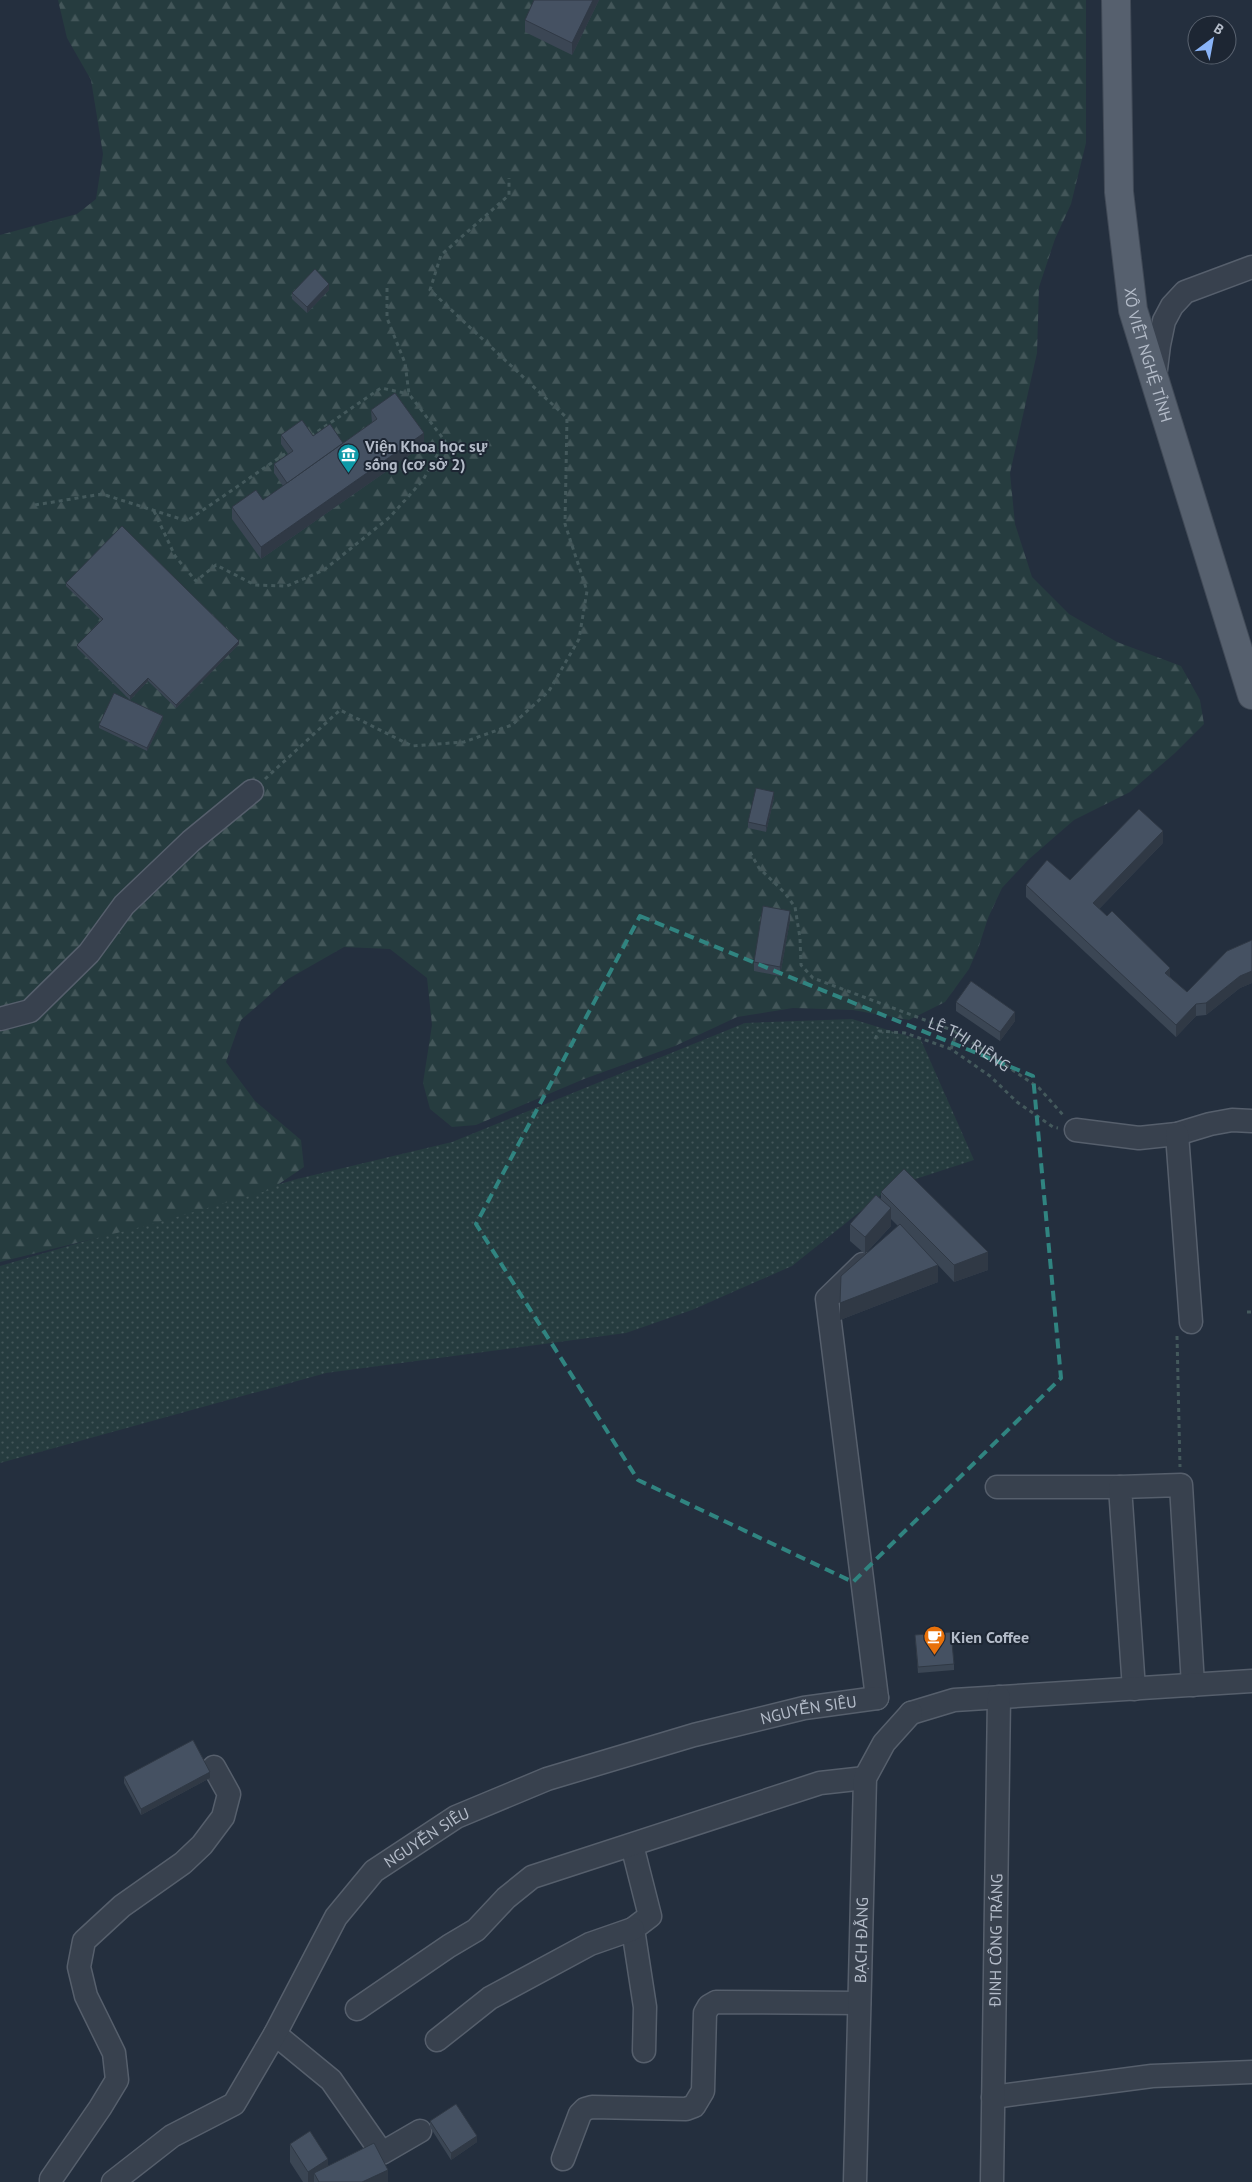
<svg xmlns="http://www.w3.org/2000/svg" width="1252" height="2182" font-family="'PT Sans',sans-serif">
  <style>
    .grass { fill: url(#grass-dots) }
    .forest { fill: url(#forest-firs) }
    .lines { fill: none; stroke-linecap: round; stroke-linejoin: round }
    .minor-casing { stroke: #565f6c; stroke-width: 25 }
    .major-casing { stroke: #414a57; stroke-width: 30 }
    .path { stroke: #44595c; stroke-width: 3; stroke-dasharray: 4 4; stroke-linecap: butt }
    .minor { stroke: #38414e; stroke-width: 22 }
    .major { stroke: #56606e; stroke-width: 28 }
    .wall { fill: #3b4654 }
    .shaded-wall { fill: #303945 }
    .building { fill: #455162; stroke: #303945 }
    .marked { fill: none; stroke: #308480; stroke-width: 4; stroke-dasharray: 10 6; stroke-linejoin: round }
    .labels { text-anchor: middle; stroke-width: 4; stroke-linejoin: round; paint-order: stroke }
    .street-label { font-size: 16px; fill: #b4bcc9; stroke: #1d2633 }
    .poi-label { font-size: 16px; font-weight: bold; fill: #b4bcc9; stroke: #1d2633; text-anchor: start }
  </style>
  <defs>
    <pattern id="grass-dots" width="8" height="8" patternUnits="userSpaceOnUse" patternTransform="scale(1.25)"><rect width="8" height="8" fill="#263c3f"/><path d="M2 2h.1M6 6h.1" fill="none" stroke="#435659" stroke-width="1.8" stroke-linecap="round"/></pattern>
    <pattern id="forest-firs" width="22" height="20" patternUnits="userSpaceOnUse" patternTransform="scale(1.25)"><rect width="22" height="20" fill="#263c3f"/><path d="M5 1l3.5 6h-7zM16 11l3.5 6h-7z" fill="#435659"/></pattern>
  </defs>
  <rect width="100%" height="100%" fill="#242f3e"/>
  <!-- grass -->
  <polygon class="grass" points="852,1019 921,1040 974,1160 891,1187 792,1266 692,1310 626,1333 326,1373 0,1463 0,1266 297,1179 452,1142 745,1023"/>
  <!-- forest -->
  <polygon class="forest" points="58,0 1086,0 1086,143 1071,204 1055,239 1039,287 1037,353 1010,473 1015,524 1032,577 1069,614 1117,642 1181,666 1200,700 1204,724 1175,753 1130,792 1074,820 1028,860 1002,888 988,918 979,946 969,969 945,1002 909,1020 853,1010 793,1008 737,1017 675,1046 584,1079 476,1125 452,1127 430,1109 423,1083 432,1025 427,978 390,949 344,947 288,979 241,1020 226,1062 255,1101 301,1140 304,1167 270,1190 145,1226 0,1262 0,235 77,214 96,199 103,154 91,80 67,38"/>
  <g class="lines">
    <defs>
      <g id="minor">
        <polyline points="1155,377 1159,345 1164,321 1172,306 1185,292 1252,267"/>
        <polyline points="0,1019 30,1011 89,953 124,905 191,841 252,791"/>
        <polyline points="1076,1130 1139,1138 1177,1134 1210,1124 1232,1120 1252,1121"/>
        <polyline points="1177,1134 1191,1322"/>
        <polyline points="863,1264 827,1299 877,1698"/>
        <polyline points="997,1487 1120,1487"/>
        <polyline points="1134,1689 1120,1487 1181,1485 1193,1685"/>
        <polyline points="911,1713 954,1700 1252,1681"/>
        <polyline points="632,1845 650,1916 633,1929 645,2007 644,2051"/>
        <polyline points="357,2009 449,1946 476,1930 506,1898 532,1877 820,1783 865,1778"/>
        <polyline points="275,2034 331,2080 382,2153 420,2131"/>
        <polyline points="437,2040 490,1998 590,1944 633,1929"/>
        <polyline points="993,2097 1152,2076 1252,2072"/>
        <polyline points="563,2159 580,2114 585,2109 592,2107 686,2109 694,2106 703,2091 705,2013 709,2006 716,2002 859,2003"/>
        <polyline points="51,2182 51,2179 100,2108 117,2080 114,2053 86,1996 79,1967 84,1941 122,1906 183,1863 202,1845 223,1817 229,1794 214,1767"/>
        <path id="s2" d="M113,2182l59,-46 62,-32 41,-70 61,-117 38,-46 82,-54 91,-38 147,-44 110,-27 73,-10"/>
        <path id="s3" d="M855,2182l10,-404 19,-35 27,-30"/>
        <path id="s4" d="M992,2182l7,-485"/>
      </g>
      <g id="major">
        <path id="s5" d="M1116,0l3,192 14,118 119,385"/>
      </g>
    </defs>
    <!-- minor casing -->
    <use href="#minor" class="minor-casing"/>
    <!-- major casing -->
    <use href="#major" class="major-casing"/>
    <!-- path -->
    <g class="path">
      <polyline points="311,436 381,388 409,394"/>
      <polyline points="35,505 102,494 187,521 289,451"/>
      <polyline points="154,511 175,556 196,581 216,565 255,585 287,586 324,570 390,517 423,480 445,441 409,394 405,363 387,318 387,286"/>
      <polyline points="265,779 340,710 412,746 464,742 512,725 549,691 579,639 587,591 565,524 567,418 430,290 441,255 509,195 509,178"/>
      <path id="s1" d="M750,852l9,16 26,25 10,14 5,31 1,27 12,13 144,54 82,56 25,28"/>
      <polyline points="875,1039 879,1031 905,1033 951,1049 990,1076 1017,1102 1053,1127 1058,1128"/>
      <polyline points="951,1049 957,1032"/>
      <polyline points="1247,1312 1252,1312"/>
      <polyline points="1177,1336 1180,1467"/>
    </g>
    <!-- minor -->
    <use href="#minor" class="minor"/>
    <!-- major -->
    <use href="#major" class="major"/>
  </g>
  <!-- wall -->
  <g class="wall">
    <polygon points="599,0 572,55 525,32 525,20"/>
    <polygon points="329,290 307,313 292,299 292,293"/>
    <polygon points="371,410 424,445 261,559 232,519 232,507 263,500 283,486 274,473 274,464 288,454 281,444 281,435 313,436 343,443 372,423"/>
    <polygon points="66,583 239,644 176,708 148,681 130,700 77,648 77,645 101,620 66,586"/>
    <polygon points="163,719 147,751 99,728 99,725"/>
    <polygon points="774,798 766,832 748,828 748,822"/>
    <polygon points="1163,843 1099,909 1170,977 1187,992 1252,940 1252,983 1240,988 1206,1015 1196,1016 1176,1037 1026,897 1026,885 1070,880"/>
    <polygon points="790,920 780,976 754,971 754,962"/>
    <polygon points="956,1002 1015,1021 1000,1041 956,1011"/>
    <polygon points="881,1192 988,1270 954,1282 938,1265 938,1282 840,1320 898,1226 891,1219 891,1226 865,1254 850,1241 850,1224 881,1200"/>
    <polygon points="915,1635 954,1664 954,1670 918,1673"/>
    <polygon points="124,1777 210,1778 141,1815 124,1783"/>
    <polygon points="430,2121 477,2142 451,2160 430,2127"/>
    <polygon points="290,2144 328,2166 388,2182 303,2182 290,2162"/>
  </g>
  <!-- shaded-wall -->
  <g class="shaded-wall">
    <polygon points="593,0 599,0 572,55 572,43"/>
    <polygon points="329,284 329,290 307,313 307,307"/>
    <polygon points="424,433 424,445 261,559 261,547"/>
    <polygon points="239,641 239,644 176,708 176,705"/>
    <polygon points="148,678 148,681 130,700 130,696"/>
    <polygon points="163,716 163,719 147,751 147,748"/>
    <polygon points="774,792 774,798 766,832 766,826"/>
    <polygon points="1163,831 1163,843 1093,915 1093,903"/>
    <polygon points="790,911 790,920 780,976 780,967"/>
    <polygon points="1170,968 1170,980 1165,973"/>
    <polygon points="1252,971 1252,983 1240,988 1206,1015 1206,1003 1240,976"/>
    <polygon points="1196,1004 1196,1016 1176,1037 1176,1025"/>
    <polygon points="1015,1012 1015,1021 1000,1041 1000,1032"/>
    <polygon points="891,1208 891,1226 865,1254 865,1237"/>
    <polygon points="988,1252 988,1270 954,1282 954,1265"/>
    <polygon points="938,1265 938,1282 840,1320 840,1303"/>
    <polygon points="210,1772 210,1778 141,1815 141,1809"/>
    <polygon points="477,2136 477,2142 451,2160 451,2153"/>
    <polygon points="328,2159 328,2176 314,2173 314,2182 308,2182 308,2172"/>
    <polygon points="388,2170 388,2182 362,2182"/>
  </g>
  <!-- building -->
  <g class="building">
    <polygon points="534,0 593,0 572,43 525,20"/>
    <polygon points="315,269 329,284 307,307 292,293"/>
    <polygon points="395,393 424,433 261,547 232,507 256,490 263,500 377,419 371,410"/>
    <polygon points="302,420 313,436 330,424 343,443 287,483 274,464 293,451 281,435"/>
    <polygon points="122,526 239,641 176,705 148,678 130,696 77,645 103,619 66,583"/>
    <polygon points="114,693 163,716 147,748 99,725"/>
    <polygon points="756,788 774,792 766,826 748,822"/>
    <polygon points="1139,809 1163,831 1093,903 1107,916 1112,911 1170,968 1165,973 1187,992 1227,951 1252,940 1252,971 1240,976 1206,1003 1196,1004 1176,1025 1026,885 1047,860 1070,880"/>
    <polygon points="763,906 790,911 780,967 754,962"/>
    <polygon points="971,981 1015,1012 1000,1032 956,1002"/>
    <polygon points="904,1169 988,1252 954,1265 881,1192"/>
    <polygon points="876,1195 891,1208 865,1237 850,1224"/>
    <polygon points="900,1224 938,1265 840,1303 841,1276"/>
    <polygon points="951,1632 954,1664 918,1667 915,1635"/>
    <polygon points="193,1740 210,1772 141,1809 124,1777"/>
    <polygon points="456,2104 477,2136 451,2153 430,2121"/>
    <polygon points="310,2131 328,2159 308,2172 290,2144"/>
    <polygon points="374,2143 388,2170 362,2182 319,2182 314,2173"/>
  </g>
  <!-- marked area -->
  <path class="marked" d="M640,916l393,160 28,302 -208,204 -215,-102 -162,-256z"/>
  <!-- icons -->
  <defs>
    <symbol id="museum-pin" viewBox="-11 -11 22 30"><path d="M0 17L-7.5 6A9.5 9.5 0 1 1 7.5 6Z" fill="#0f9aa8" stroke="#1d2633"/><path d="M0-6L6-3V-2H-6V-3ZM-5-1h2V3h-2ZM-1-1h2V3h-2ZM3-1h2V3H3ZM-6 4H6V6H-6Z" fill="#fff"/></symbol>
    <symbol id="cafe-pin" viewBox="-11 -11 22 30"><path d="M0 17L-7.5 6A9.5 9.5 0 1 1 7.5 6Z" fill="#e8710a" stroke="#1d2633"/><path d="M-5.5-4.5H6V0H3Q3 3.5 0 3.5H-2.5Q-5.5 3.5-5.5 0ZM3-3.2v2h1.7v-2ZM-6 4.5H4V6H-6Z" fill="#fff"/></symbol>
  </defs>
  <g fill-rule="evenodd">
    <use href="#museum-pin" x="336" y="442" width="25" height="34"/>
    <use href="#cafe-pin" x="922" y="1624" width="25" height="34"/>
  </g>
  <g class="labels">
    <!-- street labels -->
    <g class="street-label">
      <text dy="6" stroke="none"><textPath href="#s5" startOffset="358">XÔ VIẾT NGHỆ TỈNH</textPath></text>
      <text dy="6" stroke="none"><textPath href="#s1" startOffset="318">LÊ THỊ RIÊNG</textPath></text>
      <text dy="6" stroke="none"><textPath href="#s2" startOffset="885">NGUYỄN SIÊU</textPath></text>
      <text dy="6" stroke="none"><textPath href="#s2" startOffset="480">NGUYỄN SIÊU</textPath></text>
      <text dy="6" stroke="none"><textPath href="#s3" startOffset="242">BẠCH ĐẰNG</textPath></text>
      <text dy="6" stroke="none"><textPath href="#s4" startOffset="242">ĐINH CÔNG TRÁNG</textPath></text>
    </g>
    <!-- poi labels -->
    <g class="poi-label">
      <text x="365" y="452">Viện Khoa học sự<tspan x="365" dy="18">sống (cơ sở 2)</tspan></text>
      <text x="951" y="1643">Kien Coffee</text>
    </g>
  </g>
  <!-- north arrow -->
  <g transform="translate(1212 40) rotate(32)"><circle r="24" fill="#1d2633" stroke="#59626f"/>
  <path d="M0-4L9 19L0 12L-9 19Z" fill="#8ab4f8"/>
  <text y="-8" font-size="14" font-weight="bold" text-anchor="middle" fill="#b4bcc9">B</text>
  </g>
</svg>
